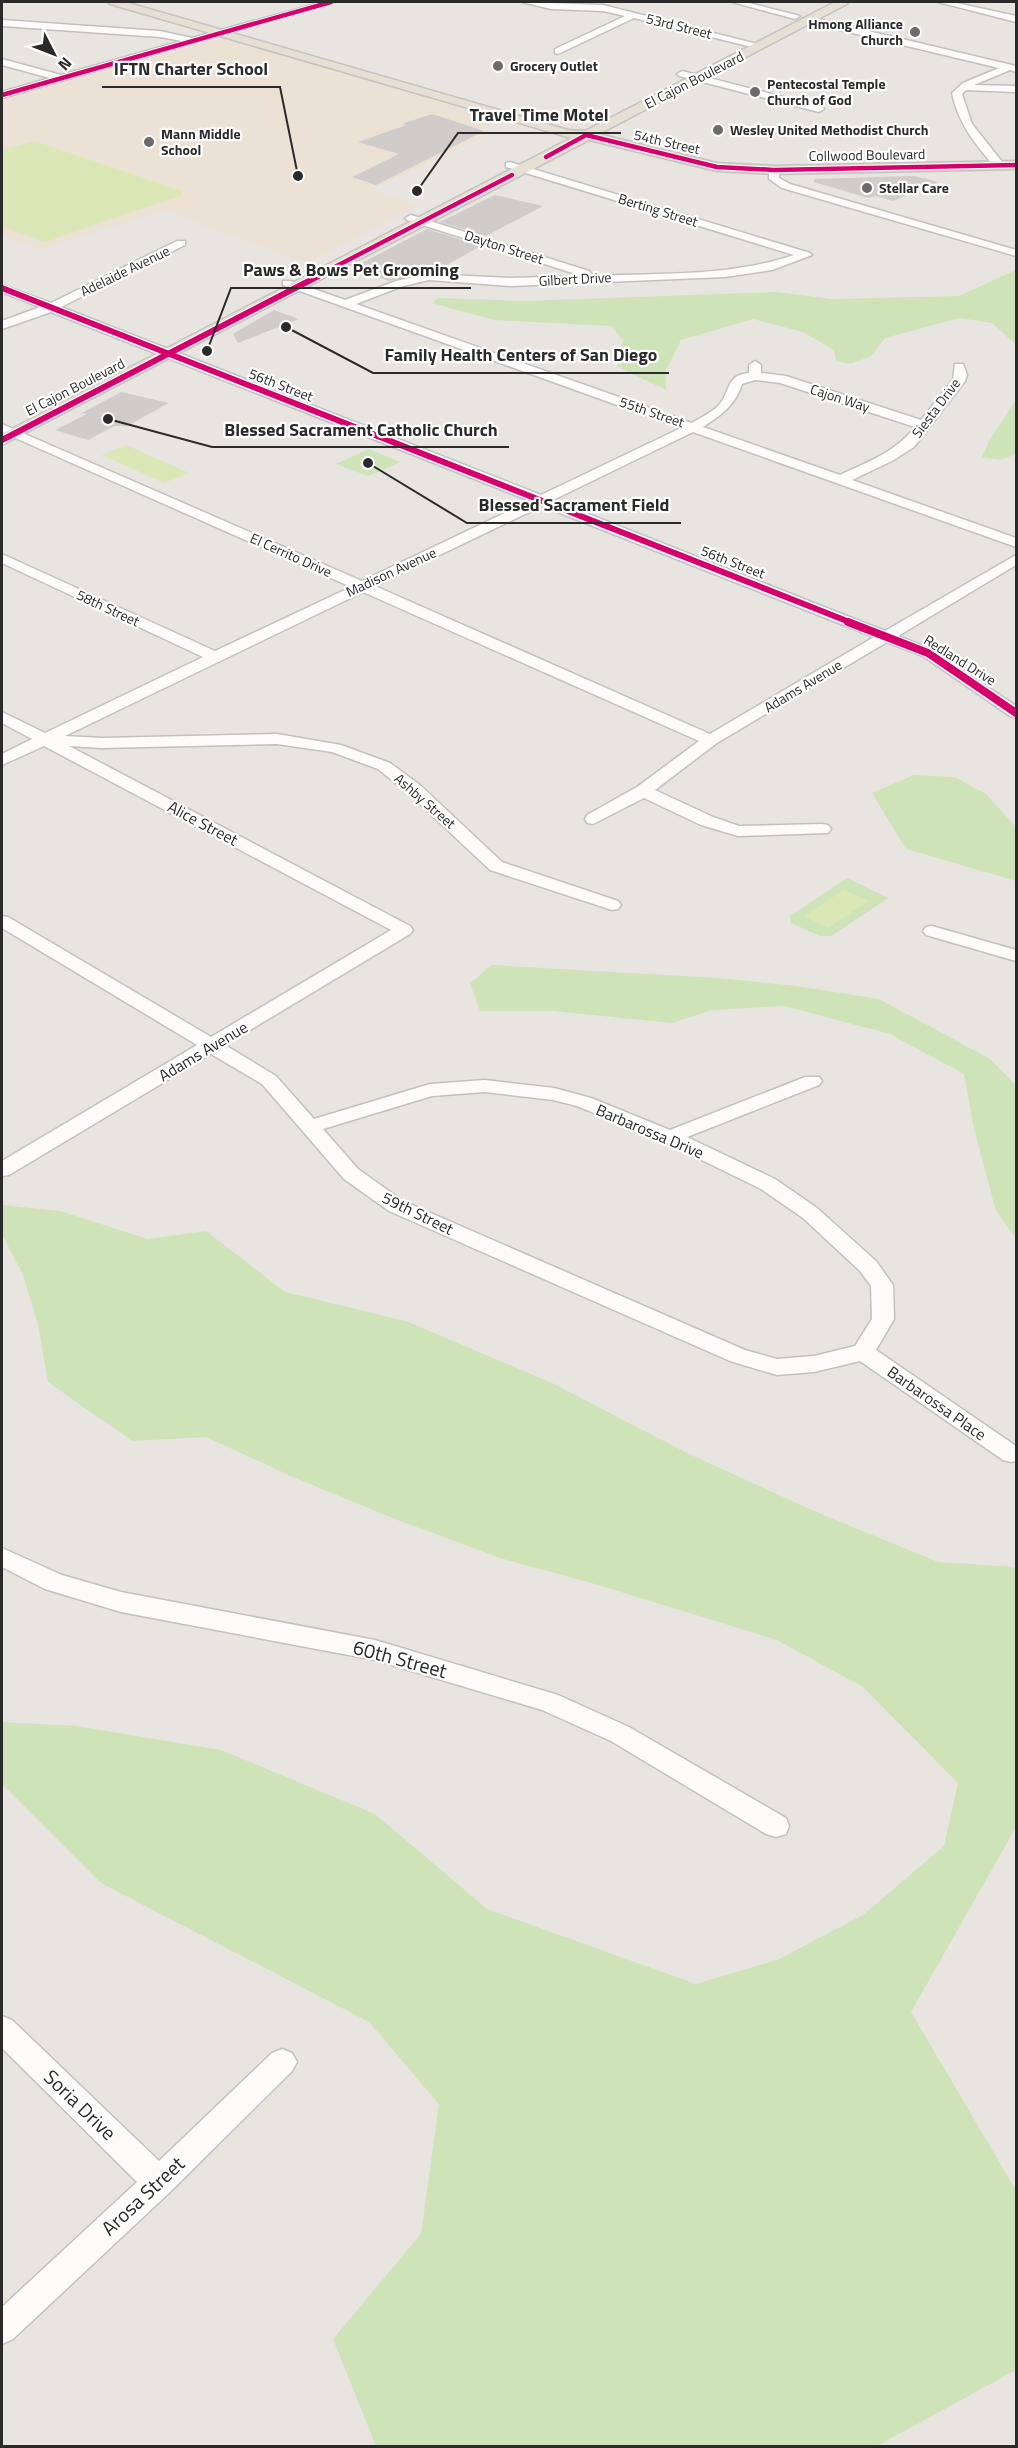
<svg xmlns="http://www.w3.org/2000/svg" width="1018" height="2448" font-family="'Titillium Web',sans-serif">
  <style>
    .education { fill: #ebe1d4 }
    .green { fill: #cfe3b8 }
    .pitch { fill: #dbe7b6 }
    .building { fill: #cfccc9 }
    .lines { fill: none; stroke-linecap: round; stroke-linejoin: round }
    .minor-casing { stroke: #c2c1c1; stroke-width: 3 }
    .major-casing { stroke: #c4c3c1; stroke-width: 3 }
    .minor { fill: #fcfbfa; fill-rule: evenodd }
    .major { fill: #e6dfd3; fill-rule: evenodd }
    .cycleway-far2-casing { stroke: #fff; stroke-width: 6 }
    .cycleway-far1-casing { stroke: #fff; stroke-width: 8 }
    .cycleway-casing { stroke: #fff; stroke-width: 10 }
    .cycleway-far2 { stroke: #d6006c; stroke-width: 4.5 }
    .cycleway-far1 { stroke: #d6006c; stroke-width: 6 }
    .cycleway { stroke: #d6006c; stroke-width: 8 }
    .poi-dot { fill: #6c6b6a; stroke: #fff; stroke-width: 2 }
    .labels { text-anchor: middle; stroke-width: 4.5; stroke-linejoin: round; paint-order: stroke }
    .far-poi-label { font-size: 14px; font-weight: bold; fill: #2a2a2a; stroke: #fff; text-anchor: start }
    .far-street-label { font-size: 14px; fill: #2a2a2a; stroke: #fff }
    .street-label { font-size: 16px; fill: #2a2a2a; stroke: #fff }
    .near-street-label { font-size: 20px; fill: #2a2a2a; stroke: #fff }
    .leader { fill: none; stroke: #2a2a2a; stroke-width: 2 }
    .callout-dot { fill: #2a2a2a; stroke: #fff; stroke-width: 2 }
    .callout-label { font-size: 18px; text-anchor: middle; font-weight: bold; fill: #2a2a2a; stroke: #fff; stroke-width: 4.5; stroke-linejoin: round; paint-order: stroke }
  </style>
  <rect width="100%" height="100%" fill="#e8e4e0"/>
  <!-- education -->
  <polygon class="education" points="220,39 230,39 494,117 485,136 372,190 419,206 306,263 163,210 39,250 2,236 2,100"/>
  <!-- green -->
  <g class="green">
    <polygon points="1016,270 1016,345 992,323 960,318 885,338 871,356 851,364 836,361 834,350 803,332 753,319 681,340 665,372 666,390 618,367 623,340 611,326 494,320 432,303 439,298 524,301 777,292 832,299 959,296"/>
    <polygon points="1016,400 1016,454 1000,460 982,457 989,441"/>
    <polygon points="369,449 400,462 368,476 336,464"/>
    <polygon points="914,775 955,777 986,794 1016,827 1016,881 906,849 872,793"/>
    <polygon points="847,878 888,898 831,936 820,936 791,923 790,916"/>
    <polygon points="492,965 718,978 796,986 879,999 990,1059 1016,1085 1016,1238 996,1211 974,1129 964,1074 890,1034 784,1006 712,1010 672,1023 553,1011 480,1011 470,983"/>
    <polygon points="2,1205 60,1211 148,1239 206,1231 285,1292 406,1321 552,1383 687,1453 814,1511 938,1562 1016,1567 1016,1827 911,2012 1014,2187 1016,2187 1016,2370 877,2446 376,2446 333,2339 421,2234 439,2104 369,2022 101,1883 2,1784 2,1722 77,1726 221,1750 375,1814 487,1909 696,1984 777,1960 863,1915 944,1846 958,1783 863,1687 777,1640 595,1584 500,1558 395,1519 293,1477 206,1437 132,1441 48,1382 38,1325 23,1275 3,1236"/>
  </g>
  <!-- pitch -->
  <g class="pitch">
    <polygon points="34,141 182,191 182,195 45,242 2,226 2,150"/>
    <polygon points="126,445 189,473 164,483 102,455"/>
    <polygon points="844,890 869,901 828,928 804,916"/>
  </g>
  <!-- building -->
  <g class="building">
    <polygon points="432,114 484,131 376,185 352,177 399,154 358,142 407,125 402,124"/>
    <polygon points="914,176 938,182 893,201 875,196 869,198 814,182 814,179"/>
    <polygon points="495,195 543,206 486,236 440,222"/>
    <polygon points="427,229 481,246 434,272 389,281 354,267"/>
    <polygon points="274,310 299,319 238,343 233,334"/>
    <polygon points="121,392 169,403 127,426 114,426 88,440 55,430 87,414 82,413"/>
  </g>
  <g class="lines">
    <defs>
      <g id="minor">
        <polygon points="323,2 335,2 2,98 2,92 50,78 2,65 2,59 61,75 182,41 160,37 2,26 2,20 160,31 192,38"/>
        <polygon points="522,2 603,5 765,46 760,49 634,18 558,54 555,53 555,49 625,16 603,11 551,9"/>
        <polygon points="732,2 745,2 800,16 795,19"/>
        <polygon points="938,2 952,2 1016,16 1016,22"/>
        <path d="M809,17l207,49v6l-6,-2 -36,15 42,1v6l-50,-2 -4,4 10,30 31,39v4h-8c-20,-23 -37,-44 -43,-74l11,-10 36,-15 -193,-46 -2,-2z"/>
        <polygon points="682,71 823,107 824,109 819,112 679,76 677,74"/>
        <path d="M510,162l300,91 2,2 -40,15 -47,7 -214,9 -82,-6 -26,6 -47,18 336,119c8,-5 18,-10 25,-16 15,-14 7,-32 32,-34v-8l6,-4 6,4v8l25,3 135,44 32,-40 2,-16h8l4,11 -2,6 -51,66 -22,14 -40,19 164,58v9l-323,-115 -140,68 332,131 131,-76v10l-118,71 35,14 83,56v12l-6,-2 -87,-60 -36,-14 -170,101 -62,47 58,27 26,9 83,-2 6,1 3,4 -3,4 -90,3 -37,-11 -57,-27 -51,26 -6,-1 -2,-4 2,-4 50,-28 62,-46 -336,-149 -298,144 37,2 175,-4 64,11 49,18 30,22 82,77 116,39 3,4 -3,4 -6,1 -122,-40 -82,-77 -30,-24 -46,-17 -55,-8 -175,4 -33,-2 341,180 3,4 -3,4 -185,111 51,31 38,43 116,-35 55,-4 69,8 37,10 79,32 135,-53h14l3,4 -3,4 -132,52 88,42 42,29 59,53 17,24 1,34 -18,31 140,96v15l-5,1 -8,-2 -143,-99 -46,11 -37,3 -47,-14 -341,-150 -45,-32 -82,-95 -51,-30 -202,121 -7,1v-15l195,-116 -195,-117v-12l6,1 203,120 180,-107 -347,-184 -42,19v-11l30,-15 -30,-16v-11l43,21 158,-76 -201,-94v-9l213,97 136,-64 -349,-155v-8l360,157 168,-80 -479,-189 -49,17v-8l38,-14 -38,-15v-7l49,18 126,-62h8v4l-124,62 480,188 140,-67 -398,-143v-4h8l54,19 51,-19 33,-7 82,4 71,-2 -175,-56 -2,-2 6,-3 178,56 2,2 -2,3c68,-3 140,1 205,-21l-288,-88v-4zM755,380l25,3 135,44c-19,25 -48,35 -75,48l-137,-48c18,-12 32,-21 39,-43zM542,506l332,131 -164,97 -335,-148zM485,1092l68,8 24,6 86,35 98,48 42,29 57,53 11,15 1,33 -17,27 -41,10 -37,3 -32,-9 -342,-149 -45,-32 -35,-40 109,-33z"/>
        <polygon points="774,167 779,170 779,178 790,184 1016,250 1016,256 782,188 769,179 769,170"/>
        <polygon points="932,926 1016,950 1016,961 926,935 923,931 926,927"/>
        <polygon points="2,1548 62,1575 121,1592 375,1640 558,1695 629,1727 786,1818 789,1826 786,1834 776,1837 766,1834 611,1741 542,1710 375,1660 121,1612 45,1589 2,1567"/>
        <polygon points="2,2016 12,2020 159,2161 272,2053 282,2049 292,2053 297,2062 292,2071 170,2192 13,2339 2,2344 2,2307 137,2182 2,2048"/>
      </g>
      <polygon id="major" points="108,2 125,2 568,130 585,131 835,2 848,2 847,4 599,134 717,163 774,166 1016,161 1016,169 774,174 717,171 589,140 2,445 2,434 571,138 110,4"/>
    </defs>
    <!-- minor casing -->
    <use href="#minor" class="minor-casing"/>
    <!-- major casing -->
    <use href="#major" class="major-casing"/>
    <!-- minor -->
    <use href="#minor" class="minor"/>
    <!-- major -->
    <use href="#major" class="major"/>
    <defs>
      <g id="cycleway-far2">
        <polyline points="2,95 331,2"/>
        <polyline points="546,157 586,135 717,167 774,170 1016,165"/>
        <polyline points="327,271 512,175"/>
      </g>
      <g id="cycleway-far1">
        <polyline points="2,288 852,623"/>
        <polyline points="2,440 330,270"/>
      </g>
      <polyline id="cycleway" points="848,622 928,653 1016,713"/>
    </defs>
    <!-- cycleway-far2 casing -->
    <use href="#cycleway-far2" class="cycleway-far2-casing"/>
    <!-- cycleway-far1 casing -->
    <use href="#cycleway-far1" class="cycleway-far1-casing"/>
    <!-- cycleway casing -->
    <use href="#cycleway" class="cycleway-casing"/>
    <!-- cycleway-far2 -->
    <use href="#cycleway-far2" class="cycleway-far2"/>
    <!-- cycleway-far1 -->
    <use href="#cycleway-far1" class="cycleway-far1"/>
    <!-- cycleway -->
    <use href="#cycleway" class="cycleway"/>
  </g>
  <!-- markers -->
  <g class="poi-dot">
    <circle cx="915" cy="32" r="6"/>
    <circle cx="498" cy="66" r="6"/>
    <circle cx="755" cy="92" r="6"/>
    <circle cx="718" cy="130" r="6"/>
    <circle cx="149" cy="142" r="6"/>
    <circle cx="867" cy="188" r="6"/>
  </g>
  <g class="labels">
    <!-- far-poi labels -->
    <g class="far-poi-label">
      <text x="903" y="29" text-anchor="end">Hmong Alliance<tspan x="903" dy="16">Church</tspan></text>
      <text x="510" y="71">Grocery Outlet</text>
      <text x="767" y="89">Pentecostal Temple<tspan x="767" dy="16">Church of God</tspan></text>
      <text x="730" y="135">Wesley United Methodist Church</text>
      <text x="161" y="139">Mann Middle<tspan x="161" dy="16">School</tspan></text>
      <text x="879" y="193">Stellar Care</text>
    </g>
    <!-- far-street labels -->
    <g class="far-street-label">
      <text transform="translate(679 26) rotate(14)" y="5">53rd Street</text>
      <text transform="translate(694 80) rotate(-27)" y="5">El Cajon Boulevard</text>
      <text transform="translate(667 142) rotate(13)" y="5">54th Street</text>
      <text transform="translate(867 155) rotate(-1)" y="5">Collwood Boulevard</text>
      <text transform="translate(658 210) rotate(17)" y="5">Berting Street</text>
      <text transform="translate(504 247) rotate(18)" y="5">Dayton Street</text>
      <text transform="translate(125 271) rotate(-26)" y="5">Adelaide Avenue</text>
      <text transform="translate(575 279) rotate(-3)" y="5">Gilbert Drive</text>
      <text transform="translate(281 385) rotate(21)" y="5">56th Street</text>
      <text transform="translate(75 387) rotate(-27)" y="5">El Cajon Boulevard</text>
      <text transform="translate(840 398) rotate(18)" y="5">Cajon Way</text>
      <text transform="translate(936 408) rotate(-53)" y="5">Siesta Drive</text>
      <text transform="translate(652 412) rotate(19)" y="5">55th Street</text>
      <text transform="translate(291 555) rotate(24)" y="5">El Cerrito Drive</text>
      <text transform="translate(733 562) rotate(21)" y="5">56th Street</text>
      <text transform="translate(391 572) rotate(-25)" y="5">Madison Avenue</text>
      <text transform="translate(108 608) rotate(25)" y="5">58th Street</text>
      <text transform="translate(960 660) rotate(32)" y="5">Redland Drive</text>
      <text transform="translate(803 686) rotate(-31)" y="5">Adams Avenue</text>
      <text transform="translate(425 801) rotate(41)" y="5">Ashby Street</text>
    </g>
    <!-- street labels -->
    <g class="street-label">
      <text transform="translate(203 823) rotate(28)" y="6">Alice Street</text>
      <text transform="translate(203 1051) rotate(-31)" y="6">Adams Avenue</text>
      <text transform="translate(650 1131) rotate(23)" y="6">Barbarossa Drive</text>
      <text transform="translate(418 1213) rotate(26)" y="6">59th Street</text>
      <text transform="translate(937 1403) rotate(35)" y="6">Barbarossa Place</text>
    </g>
    <!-- near-street labels -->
    <g class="near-street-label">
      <text transform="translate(400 1659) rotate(15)" y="7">60th Street</text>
      <text transform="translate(80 2105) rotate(44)" y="7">Soria Drive</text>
      <text transform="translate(143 2196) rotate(-43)" y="7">Arosa Street</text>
    </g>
  </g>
  <!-- callouts -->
  <path class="leader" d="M298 176L280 87H102M417 191L458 133H621M207 351L231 288H471M286 327L373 373H669M108 419L212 447H509M368 463L467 523H681"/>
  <g class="callout-dot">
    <circle cx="298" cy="176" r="6"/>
    <circle cx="417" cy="191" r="6"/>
    <circle cx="207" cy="351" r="6"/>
    <circle cx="286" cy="327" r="6"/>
    <circle cx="108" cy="419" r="6"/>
    <circle cx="368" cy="463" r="6"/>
  </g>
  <g class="callout-label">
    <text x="191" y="75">IFTN Charter School</text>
    <text x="539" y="121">Travel Time Motel</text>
    <text x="351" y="276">Paws &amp; Bows Pet Grooming</text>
    <text x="521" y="361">Family Health Centers of San Diego</text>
    <text x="361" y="436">Blessed Sacrament Catholic Church</text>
    <text x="574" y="511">Blessed Sacrament Field</text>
  </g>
  <!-- border -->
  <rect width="1018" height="2448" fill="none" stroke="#2a2a2a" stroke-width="6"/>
  <!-- north arrow -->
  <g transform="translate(54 54) rotate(132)" stroke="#ffffff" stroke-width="4.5" paint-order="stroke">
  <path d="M0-4.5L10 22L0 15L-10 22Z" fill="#2a2a2a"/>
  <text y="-9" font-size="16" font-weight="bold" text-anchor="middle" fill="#2a2a2a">N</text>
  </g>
</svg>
